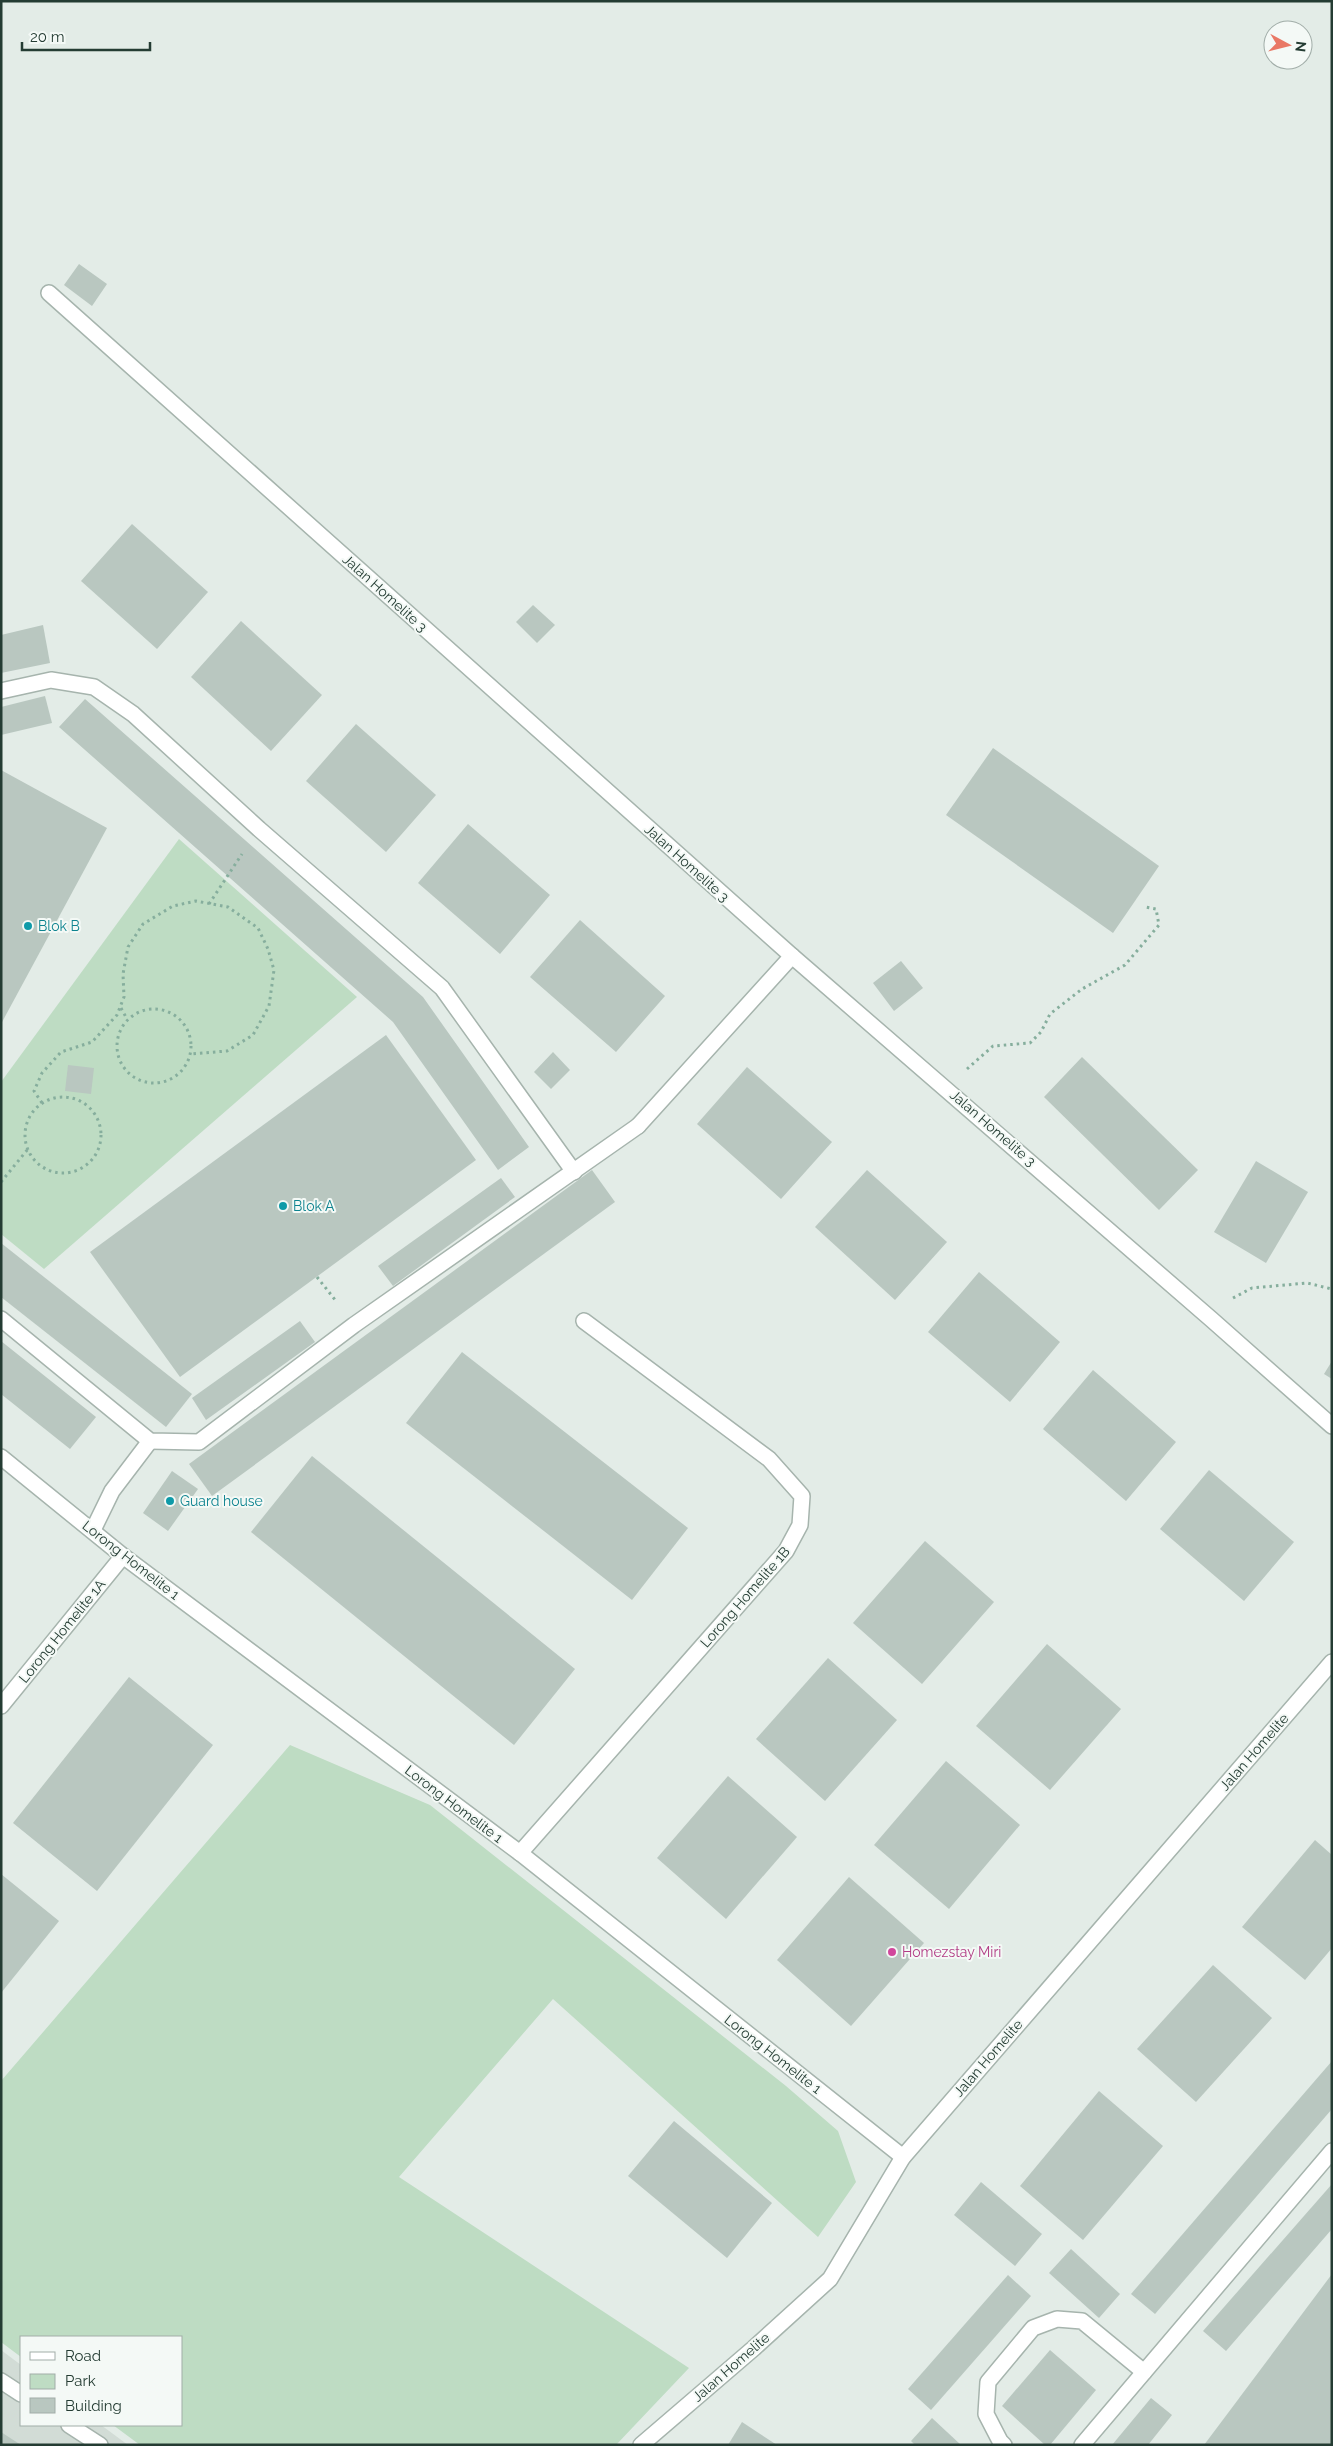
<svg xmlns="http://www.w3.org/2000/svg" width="1333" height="2446" font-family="Raleway,sans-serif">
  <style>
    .built { fill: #d2dcd6 }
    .green { fill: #bedcc3 }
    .building { fill: #b9c7c0 }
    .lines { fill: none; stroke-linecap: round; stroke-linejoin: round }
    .lane-casing { stroke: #a6b4ad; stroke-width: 18 }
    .street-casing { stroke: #a6b4ad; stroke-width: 18 }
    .path { stroke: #86ae9d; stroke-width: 3; stroke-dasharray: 2.5 4; stroke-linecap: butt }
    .lane { stroke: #fff; stroke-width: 15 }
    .street { stroke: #fff; stroke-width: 15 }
    .culture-dot { fill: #0f9aa8; stroke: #f4f9f6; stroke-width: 2 }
    .hotel-dot { fill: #d1479c; stroke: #f4f9f6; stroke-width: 2 }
    .labels { text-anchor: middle; stroke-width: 4; stroke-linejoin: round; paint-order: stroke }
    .street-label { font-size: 14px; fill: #243c33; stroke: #f4f9f6 }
    .culture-label { font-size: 14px; fill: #0d838f; stroke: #f4f9f6; text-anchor: start }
    .hotel-label { font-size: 14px; fill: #b23c85; stroke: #f4f9f6; text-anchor: start }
  </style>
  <rect width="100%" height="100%" fill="#e3ece7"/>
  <!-- built -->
  <polygon class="built" points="1,2350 21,2365 21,2425 101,2425 128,2445 1,2445"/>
  <!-- green -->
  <g class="green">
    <polygon points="179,839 357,997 44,1269 1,1234 1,1082"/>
    <polygon points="290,1745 430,1805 786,2086 838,2131 856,2182 818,2237 553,1999 399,2177 689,2368 616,2445 140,2445 113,2425 181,2425 181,2337 21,2337 21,2357 1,2342 1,2081"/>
  </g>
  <!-- building -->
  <g class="building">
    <polygon points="79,264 107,284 92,306 64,285"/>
    <polygon points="132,524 208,592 157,649 81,581"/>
    <polygon points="533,605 555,625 537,643 516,622"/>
    <polygon points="241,621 322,695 271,751 191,677"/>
    <polygon points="43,625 50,663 1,673 1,635"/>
    <polygon points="45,696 52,723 1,735 1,707"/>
    <polygon points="85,699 423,997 529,1147 498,1170 393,1022 59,727"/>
    <polygon points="356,724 436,795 386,852 306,781"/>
    <polygon points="993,748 1159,866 1113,933 946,815"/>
    <polygon points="1,770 107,828 1,1024"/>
    <polygon points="468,824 550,895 500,954 418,883"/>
    <polygon points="580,920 665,996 616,1052 530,977"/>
    <polygon points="901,961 923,988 894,1011 873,983"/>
    <polygon points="386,1035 476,1160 180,1377 90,1252"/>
    <polygon points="553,1052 570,1070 551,1089 534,1072"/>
    <polygon points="1082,1057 1198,1170 1159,1210 1044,1097"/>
    <polygon points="68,1065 94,1068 91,1094 65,1091"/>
    <polygon points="747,1067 832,1142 781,1199 697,1124"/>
    <polygon points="1256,1161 1308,1192 1266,1263 1214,1232"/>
    <polygon points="592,1170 615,1202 212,1496 189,1464"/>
    <polygon points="867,1170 947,1242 895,1300 815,1227"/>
    <polygon points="501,1178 515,1197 393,1286 378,1266"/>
    <polygon points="1,1243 192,1394 166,1427 1,1297"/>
    <polygon points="979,1272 1060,1342 1010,1402 928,1332"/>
    <polygon points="300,1321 315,1342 206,1420 192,1398"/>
    <polygon points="1,1341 96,1417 70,1449 1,1394"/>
    <polygon points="462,1352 688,1528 632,1600 406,1423"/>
    <polygon points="1332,1361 1332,1379 1324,1374"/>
    <polygon points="1093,1370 1176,1442 1126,1501 1043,1429"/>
    <polygon points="312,1456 575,1669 514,1745 251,1532"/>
    <polygon points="1209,1470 1294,1542 1244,1601 1160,1529"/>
    <polygon points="172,1471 198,1489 168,1531 143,1513"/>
    <polygon points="925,1541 994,1602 922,1684 853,1623"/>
    <polygon points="1047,1644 1121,1709 1050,1790 976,1726"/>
    <polygon points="828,1658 897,1720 825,1801 756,1739"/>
    <polygon points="129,1677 213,1745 97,1891 13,1823"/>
    <polygon points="946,1761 1020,1825 949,1909 874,1845"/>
    <polygon points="728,1776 797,1837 726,1919 657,1858"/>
    <polygon points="1315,1840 1332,1855 1332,1948 1305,1980 1242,1927"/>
    <polygon points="1,1874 59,1921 1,1993"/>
    <polygon points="849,1877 924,1943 851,2026 777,1960"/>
    <polygon points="1213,1965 1272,2018 1196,2102 1137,2049"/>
    <polygon points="1332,2061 1332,2109 1155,2314 1131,2294"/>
    <polygon points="1099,2091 1163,2146 1083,2240 1020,2186"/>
    <polygon points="674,2121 772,2203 727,2258 628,2176"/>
    <polygon points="981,2182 1042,2234 1015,2266 954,2215"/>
    <polygon points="1332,2184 1332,2229 1226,2351 1203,2331"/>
    <polygon points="1071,2249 1120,2294 1099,2318 1049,2273"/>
    <polygon points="1332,2274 1332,2445 1204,2445"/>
    <polygon points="1008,2275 1031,2296 931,2410 908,2389"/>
    <polygon points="1050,2350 1096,2390 1050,2445 1045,2445 1002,2406"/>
    <polygon points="1151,2398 1172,2415 1148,2445 1112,2445"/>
    <polygon points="932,2418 961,2445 915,2445 911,2441"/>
    <polygon points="742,2422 777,2445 728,2445"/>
    <polygon points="1,2432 21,2445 1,2445"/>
  </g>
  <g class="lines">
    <defs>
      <g id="lane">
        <polyline points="1,691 51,680 94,687 133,714 259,829 442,988 574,1172"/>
        <polyline points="1,1319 150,1441 199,1442 354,1325 638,1126"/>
        <polyline points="93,1530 112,1491 150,1441"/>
        <polyline points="1,2381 21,2394"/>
        <polyline points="69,2425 100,2445"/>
        <polyline points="1004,2445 1000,2441 986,2414 988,2382 1033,2328 1057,2319 1082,2321 1144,2372"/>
        <polyline points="1082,2445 1332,2151"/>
      </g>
      <g id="street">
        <polyline points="49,293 792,956 1211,1319 1332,1426"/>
        <polyline points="638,1126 792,956"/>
        <polyline points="1,1457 123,1556 520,1853 903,2157"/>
        <polyline points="1,1706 123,1556"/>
        <polyline points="520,1853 786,1551 800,1525 802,1496 769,1459 584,1321"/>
        <polyline points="641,2445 754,2348 830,2279 903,2157 1332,1662"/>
      </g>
    </defs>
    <!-- lane casing -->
    <use href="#lane" class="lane-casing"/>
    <!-- street casing -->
    <use href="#street" class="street-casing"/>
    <!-- path -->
    <g class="path">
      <polyline points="209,904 242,854"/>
      <polyline points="121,1008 127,1019"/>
      <circle cx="154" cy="1046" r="37"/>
      <polyline points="967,1069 993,1046 1030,1043 1041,1032 1050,1014 1082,989 1125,965 1159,925 1156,909 1146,907"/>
      <circle cx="63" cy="1135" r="38"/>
      <polyline points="42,1103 34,1091 42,1073 61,1052 92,1042 117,1015 124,997 123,974 128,947 143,924 173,906 196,901 228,907 258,928 268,949 274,970 269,1006 253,1035 227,1051 190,1054"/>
      <polyline points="1,1182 28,1149"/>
      <polyline points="317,1277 336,1301"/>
      <polyline points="1233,1298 1252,1288 1307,1283 1332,1289"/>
    </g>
    <!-- lane -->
    <use href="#lane" class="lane"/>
    <!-- street -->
    <use href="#street" class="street"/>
  </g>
  <!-- markers -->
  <g class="culture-dot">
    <circle cx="28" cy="926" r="5"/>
    <circle cx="283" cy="1206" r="5"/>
    <circle cx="170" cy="1501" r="5"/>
  </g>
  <circle class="hotel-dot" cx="892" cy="1952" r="5"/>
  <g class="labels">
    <!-- street labels -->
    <g class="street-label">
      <text transform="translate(385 593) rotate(42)" y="5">Jalan Homelite 3</text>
      <text transform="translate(687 863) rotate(42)" y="5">Jalan Homelite 3</text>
      <text transform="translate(993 1128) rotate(41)" y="5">Jalan Homelite 3</text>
      <text transform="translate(131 1560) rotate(38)" y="5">Lorong Homelite 1</text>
      <text transform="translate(745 1597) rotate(-49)" y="5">Lorong Homelite 1B</text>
      <text transform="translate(62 1631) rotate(-51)" y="5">Lorong Homelite 1A</text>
      <text transform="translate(1254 1752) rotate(-49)" y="5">Jalan Homelite</text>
      <text transform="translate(454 1804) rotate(37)" y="5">Lorong Homelite 1</text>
      <text transform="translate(773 2054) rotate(38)" y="5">Lorong Homelite 1</text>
      <text transform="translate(988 2058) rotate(-49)" y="5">Jalan Homelite</text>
      <text transform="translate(731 2367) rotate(-41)" y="5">Jalan Homelite</text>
    </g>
    <!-- culture labels -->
    <g class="culture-label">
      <text x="38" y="931">Blok B</text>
      <text x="293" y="1211">Blok A</text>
      <text x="180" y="1506">Guard house</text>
    </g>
    <!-- hotel labels -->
    <g class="hotel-label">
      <text x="902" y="1957">Homezstay Miri</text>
    </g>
  </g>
  <!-- border -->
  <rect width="1333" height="2446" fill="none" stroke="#243c33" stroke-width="5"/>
  <!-- legend -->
  <rect x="20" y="2336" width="162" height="90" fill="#f4f9f6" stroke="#a1ada8"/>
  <rect x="30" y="2352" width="25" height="8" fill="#ffffff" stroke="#a1ada8"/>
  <text x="65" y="2361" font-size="15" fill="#243c33">Road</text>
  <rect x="30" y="2374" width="25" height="15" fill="#bedcc3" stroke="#a1ada8"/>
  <text x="65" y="2386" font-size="15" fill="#243c33">Park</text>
  <rect x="30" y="2398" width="25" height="15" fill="#b9c7c0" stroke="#a1ada8"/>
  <text x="65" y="2411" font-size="15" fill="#243c33">Building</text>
  <!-- north arrow -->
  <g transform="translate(1288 45) rotate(97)"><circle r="24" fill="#f4f9f6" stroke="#a1ada8"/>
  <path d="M0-4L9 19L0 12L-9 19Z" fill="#e97865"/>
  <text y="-8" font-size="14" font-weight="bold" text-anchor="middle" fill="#243c33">N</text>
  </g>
  <!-- scale -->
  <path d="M22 42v8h128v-8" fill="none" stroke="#243c33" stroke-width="2.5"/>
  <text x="30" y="42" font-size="15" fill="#243c33" stroke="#f4f9f6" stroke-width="4" paint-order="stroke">20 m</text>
</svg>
